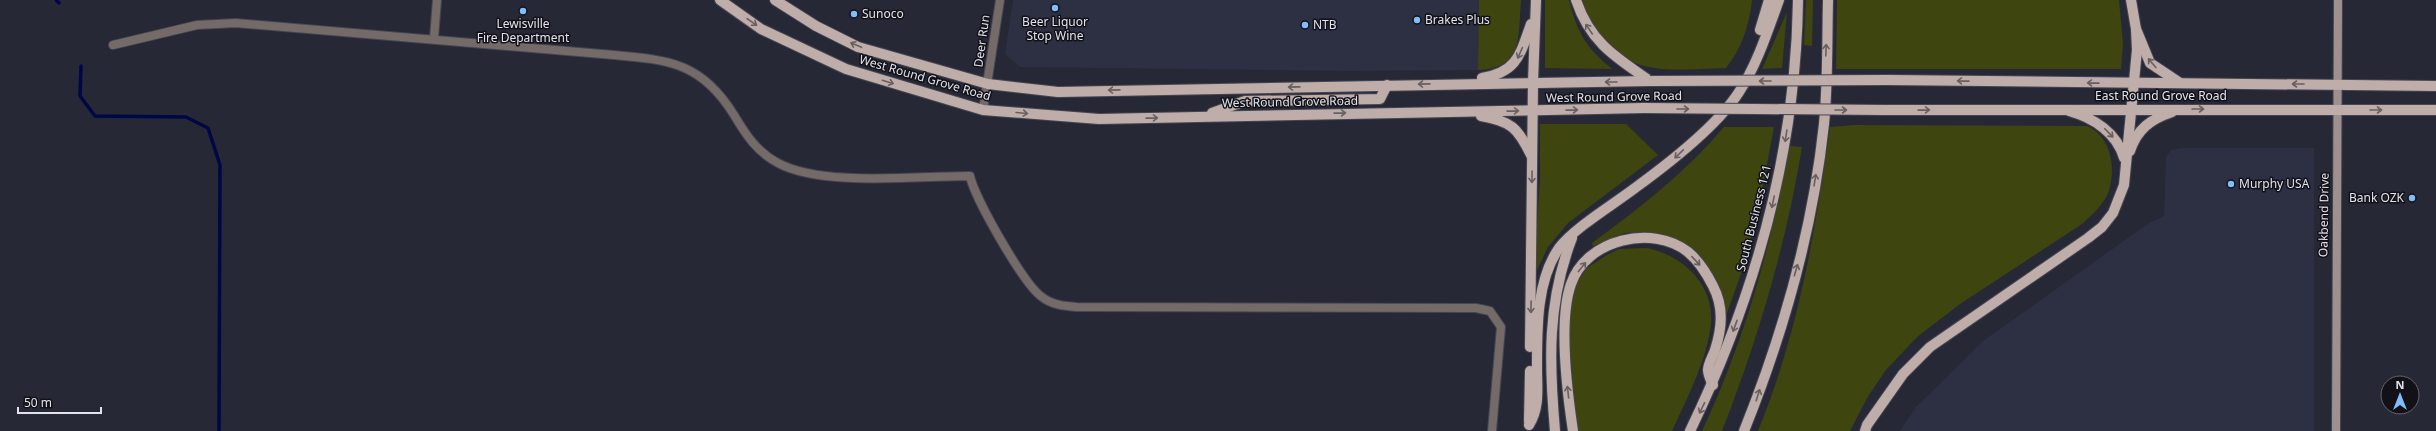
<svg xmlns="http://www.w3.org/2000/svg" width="2436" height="431" font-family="'Noto Sans',sans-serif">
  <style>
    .built { fill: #2d2f43 }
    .green { fill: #3f450f }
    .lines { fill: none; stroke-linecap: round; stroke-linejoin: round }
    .stream { stroke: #000746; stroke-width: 3.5 }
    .street-casing { stroke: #454653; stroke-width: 10 }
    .secondary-casing { stroke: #454653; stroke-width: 10 }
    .primary-casing { stroke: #454653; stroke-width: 12 }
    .street { stroke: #746b69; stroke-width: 8 }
    .secondary { stroke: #9e908e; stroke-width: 8 }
    .primary { stroke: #bfadaa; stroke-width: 10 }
    .primary-bridge-casing { stroke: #454653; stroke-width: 12; stroke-linecap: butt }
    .primary-bridge { stroke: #bfadaa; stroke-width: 10 }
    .oneway { stroke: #685f60 }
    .poi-dot { fill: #82bcfa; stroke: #111117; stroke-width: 1.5 }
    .labels { text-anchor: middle; stroke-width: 3; stroke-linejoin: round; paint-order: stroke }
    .poi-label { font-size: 12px; fill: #e2e3ed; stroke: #111117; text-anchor: start }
    .street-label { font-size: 12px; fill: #e2e3ed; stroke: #111117 }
  </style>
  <rect width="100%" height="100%" fill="#272836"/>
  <!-- built -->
  <g class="built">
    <polygon points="1013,0 1479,0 1478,70 1348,71 1020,67 1005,54"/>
    <polygon points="2181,148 2314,148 2314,431 1900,431 1916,407 1983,341 2149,223 2164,216 2166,157 2171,150"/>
  </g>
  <!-- green -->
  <g class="green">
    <path d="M1479,0h42c-3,36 3,68 -43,70z"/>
    <path d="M1545,0h24c8,32 17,48 43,69l-67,-1z"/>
    <path d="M1582,0h170c-2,23 -11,50 -26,68 -49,1 -97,11 -128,-35 -8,-12 -14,-20 -16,-33z"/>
    <polygon points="1806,0 1813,0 1812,46 1804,45"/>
    <polygon points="1837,0 2119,0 2123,44 2121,69 1836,69"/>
    <polygon points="1787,12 1782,68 1762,69"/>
    <polygon points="1540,124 1626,124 1658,155 1568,223 1548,247 1534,276 1540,179"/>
    <path d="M1854,125l233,1c24,10 30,43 21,67 -5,12 -16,22 -26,31l-122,80 -43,33 -32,34 -18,27 -17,33h-92c40,-97 58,-202 72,-304z"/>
    <path d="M1724,127h50l-15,79 -15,59 -19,54 -1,-18 -9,-25 -13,-16 -37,-24 -18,-4 -22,1 -32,13 -1,-3c48,-35 94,-71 132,-116z"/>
    <path d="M1790,146l12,1c-16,98 -44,192 -80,284h-20c43,-91 69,-186 88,-285z"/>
    <path d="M1647,248c39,8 71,41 63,83 -5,32 -24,70 -38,100h-96l-8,-112 5,-31 14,-20 20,-13 12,-6z"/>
  </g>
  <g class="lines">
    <!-- stream -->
    <g class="stream">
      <polyline points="56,0 59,3"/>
      <polyline points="81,66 80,96 95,116 186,117 208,128 220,165 219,431"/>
    </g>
    <defs>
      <g id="street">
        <polyline points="434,38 437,0"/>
        <path d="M113,45l84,-20 39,-2 378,32c56,5 88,8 120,60 12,20 23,37 44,48 44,24 140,13 192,13 4,21 54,109 72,121 10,8 23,9 35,10l399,1 14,3 11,16 -9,104"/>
        <polyline points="983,110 1000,0"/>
      </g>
      <polyline id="secondary" points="2336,431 2338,0"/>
      <g id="primary">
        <polyline points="720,0 761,29 846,69 983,110 1099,119 1644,108"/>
        <polyline points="775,0 816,26 858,47 988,84 1058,92 1650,81"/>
        <path d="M1576,0c14,42 39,57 74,81"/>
        <polyline points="2131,0 2136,29 2150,63 2180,83"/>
        <polyline points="1760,30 1769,0"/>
        <path d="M1482,78c35,-6 38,-23 49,-54"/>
        <polyline points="1888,80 2436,86"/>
        <polyline points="1885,110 2436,110"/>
        <path d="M2069,111c25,7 48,22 55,47"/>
        <polyline points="1212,113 1245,101 1380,99 1387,85"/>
        <path d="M1481,116c30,5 37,12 50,39"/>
        <path d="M2130,151c7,-22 21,-32 42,-39"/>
        <polyline points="1530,347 1533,82 1536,0"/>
        <polyline points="1529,421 1530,371"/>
        <path d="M1529,425c11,-17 8,-37 8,-56 0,-39 -1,-88 22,-121 15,-20 55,-44 76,-60 33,-24 83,-63 104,-96 18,-27 29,-62 40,-92"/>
        <path d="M1555,431c-6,-69 -8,-128 17,-193"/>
        <path d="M1573,431c-6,-40 -15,-110 -2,-147 15,-45 82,-60 117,-32 11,9 19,22 25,34 11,21 9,42 2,64 -2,6 -7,14 -7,20 0,5 3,11 5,15"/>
        <path d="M1690,431c65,-135 106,-280 108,-431"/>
        <path d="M1744,431c39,-97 69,-203 80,-307 4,-41 3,-83 4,-124"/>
        <polyline points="1865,431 1867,425 1903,374 1930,347 2088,238 2102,227 2113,213 2124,185 2137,50 2136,29"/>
      </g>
    </defs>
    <!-- street casing -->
    <use href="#street" class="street-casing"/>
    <!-- secondary casing -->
    <use href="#secondary" class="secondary-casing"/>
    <!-- primary casing -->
    <use href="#primary" class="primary-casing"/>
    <!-- street -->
    <use href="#street" class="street"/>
    <!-- secondary -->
    <use href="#secondary" class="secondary"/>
    <!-- primary -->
    <use href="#primary" class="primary"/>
    <defs>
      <g id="primary-bridge">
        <polyline points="1650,81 1888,80"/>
        <polyline points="1644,108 1885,110"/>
      </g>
    </defs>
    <!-- primary-bridge casing -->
    <use href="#primary-bridge" class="primary-bridge-casing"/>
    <!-- primary-bridge -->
    <use href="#primary-bridge" class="primary-bridge"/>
  </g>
  <!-- one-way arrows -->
  <defs><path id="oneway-shaft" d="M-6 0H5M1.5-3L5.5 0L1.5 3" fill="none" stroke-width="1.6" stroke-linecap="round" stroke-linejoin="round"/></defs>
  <g class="oneway">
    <use href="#oneway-shaft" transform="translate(752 22) rotate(35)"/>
    <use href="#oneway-shaft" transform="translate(1589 29) rotate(-124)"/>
    <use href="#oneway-shaft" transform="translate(856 45) rotate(-157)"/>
    <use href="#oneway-shaft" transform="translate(1826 50) rotate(-88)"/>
    <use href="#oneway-shaft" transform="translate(1520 53) rotate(114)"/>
    <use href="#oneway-shaft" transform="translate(2152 63) rotate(-130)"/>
    <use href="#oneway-shaft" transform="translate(1765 81) rotate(180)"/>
    <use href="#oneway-shaft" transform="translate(1963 81) rotate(-179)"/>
    <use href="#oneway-shaft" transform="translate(888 82) rotate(17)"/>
    <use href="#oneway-shaft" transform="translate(1611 82) rotate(180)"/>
    <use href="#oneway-shaft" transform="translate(2093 83) rotate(-179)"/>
    <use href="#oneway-shaft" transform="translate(1424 84) rotate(179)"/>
    <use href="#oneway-shaft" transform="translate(2298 84) rotate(-180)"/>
    <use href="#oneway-shaft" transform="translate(1294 87) rotate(179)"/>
    <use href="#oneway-shaft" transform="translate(1114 90) rotate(179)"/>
    <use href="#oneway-shaft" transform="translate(1683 109)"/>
    <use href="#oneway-shaft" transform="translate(2198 109)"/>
    <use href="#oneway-shaft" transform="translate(1572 110) rotate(-1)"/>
    <use href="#oneway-shaft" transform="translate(1841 110)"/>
    <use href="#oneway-shaft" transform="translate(1924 110) rotate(-1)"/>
    <use href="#oneway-shaft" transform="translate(2376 110)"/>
    <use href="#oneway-shaft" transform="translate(1513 111) rotate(-1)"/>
    <use href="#oneway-shaft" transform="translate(1022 113) rotate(5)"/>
    <use href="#oneway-shaft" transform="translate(1340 113) rotate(-1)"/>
    <use href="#oneway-shaft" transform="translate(1152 118) rotate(-1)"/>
    <use href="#oneway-shaft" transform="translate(2109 133) rotate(46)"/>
    <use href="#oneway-shaft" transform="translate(1786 136) rotate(99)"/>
    <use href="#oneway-shaft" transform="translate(1679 154) rotate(136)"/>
    <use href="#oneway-shaft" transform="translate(1532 177) rotate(91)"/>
    <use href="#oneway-shaft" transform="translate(1815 180) rotate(-81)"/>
    <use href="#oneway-shaft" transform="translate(1773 202) rotate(102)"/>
    <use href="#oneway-shaft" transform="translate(1696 261) rotate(47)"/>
    <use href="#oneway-shaft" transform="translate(1582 267) rotate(-51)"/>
    <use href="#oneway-shaft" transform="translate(1796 270) rotate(-74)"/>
    <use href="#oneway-shaft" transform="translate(1531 307) rotate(91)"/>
    <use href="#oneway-shaft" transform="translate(1735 326) rotate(110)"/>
    <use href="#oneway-shaft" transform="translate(1568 392) rotate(-96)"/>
    <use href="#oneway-shaft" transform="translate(1758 395) rotate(-72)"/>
    <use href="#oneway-shaft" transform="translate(1702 408) rotate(116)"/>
  </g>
  <!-- markers -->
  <g class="poi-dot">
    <circle cx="1055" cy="8" r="4"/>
    <circle cx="523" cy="11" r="4"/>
    <circle cx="854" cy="14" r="4"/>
    <circle cx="1417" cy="20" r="4"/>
    <circle cx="1305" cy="25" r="4"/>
    <circle cx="2231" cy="184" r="4"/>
    <circle cx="2412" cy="198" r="4"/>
  </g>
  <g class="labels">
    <!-- poi labels -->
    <g class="poi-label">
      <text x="862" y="18">Sunoco</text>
      <text x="1425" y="24">Brakes Plus</text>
      <text x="1055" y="26" text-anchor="middle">Beer Liquor<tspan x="1055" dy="14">Stop Wine</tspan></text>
      <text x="523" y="28" text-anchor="middle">Lewisville<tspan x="523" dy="14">Fire Department</tspan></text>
      <text x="1313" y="29">NTB</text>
      <text x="2239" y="188">Murphy USA</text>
      <text x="2404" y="202" text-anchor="end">Bank OZK</text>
    </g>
    <!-- street labels -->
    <g class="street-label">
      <text transform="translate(982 41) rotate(-82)" y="4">Deer Run</text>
      <text transform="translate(925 78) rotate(16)" y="4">West Round Grove Road</text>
      <text x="2161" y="100">East Round Grove Road</text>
      <text transform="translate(1614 97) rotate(-1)" y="4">West Round Grove Road</text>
      <text transform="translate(1290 102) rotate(-1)" y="4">West Round Grove Road</text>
      <text transform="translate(2324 215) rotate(-89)" y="4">Oakbend Drive</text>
      <text transform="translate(1754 218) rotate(-76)" y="4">South Business 121</text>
    </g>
  </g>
  <!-- north arrow -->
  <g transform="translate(2400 395)"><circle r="19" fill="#111117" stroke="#65656d"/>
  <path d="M0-3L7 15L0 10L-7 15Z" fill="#82bcfa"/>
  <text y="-6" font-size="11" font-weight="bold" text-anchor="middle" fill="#e2e3ed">N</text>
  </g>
  <!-- scale -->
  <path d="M18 407v6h83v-6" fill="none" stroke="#e2e3ed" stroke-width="2"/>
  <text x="24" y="407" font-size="12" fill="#e2e3ed" stroke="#111117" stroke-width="3" paint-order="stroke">50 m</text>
</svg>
